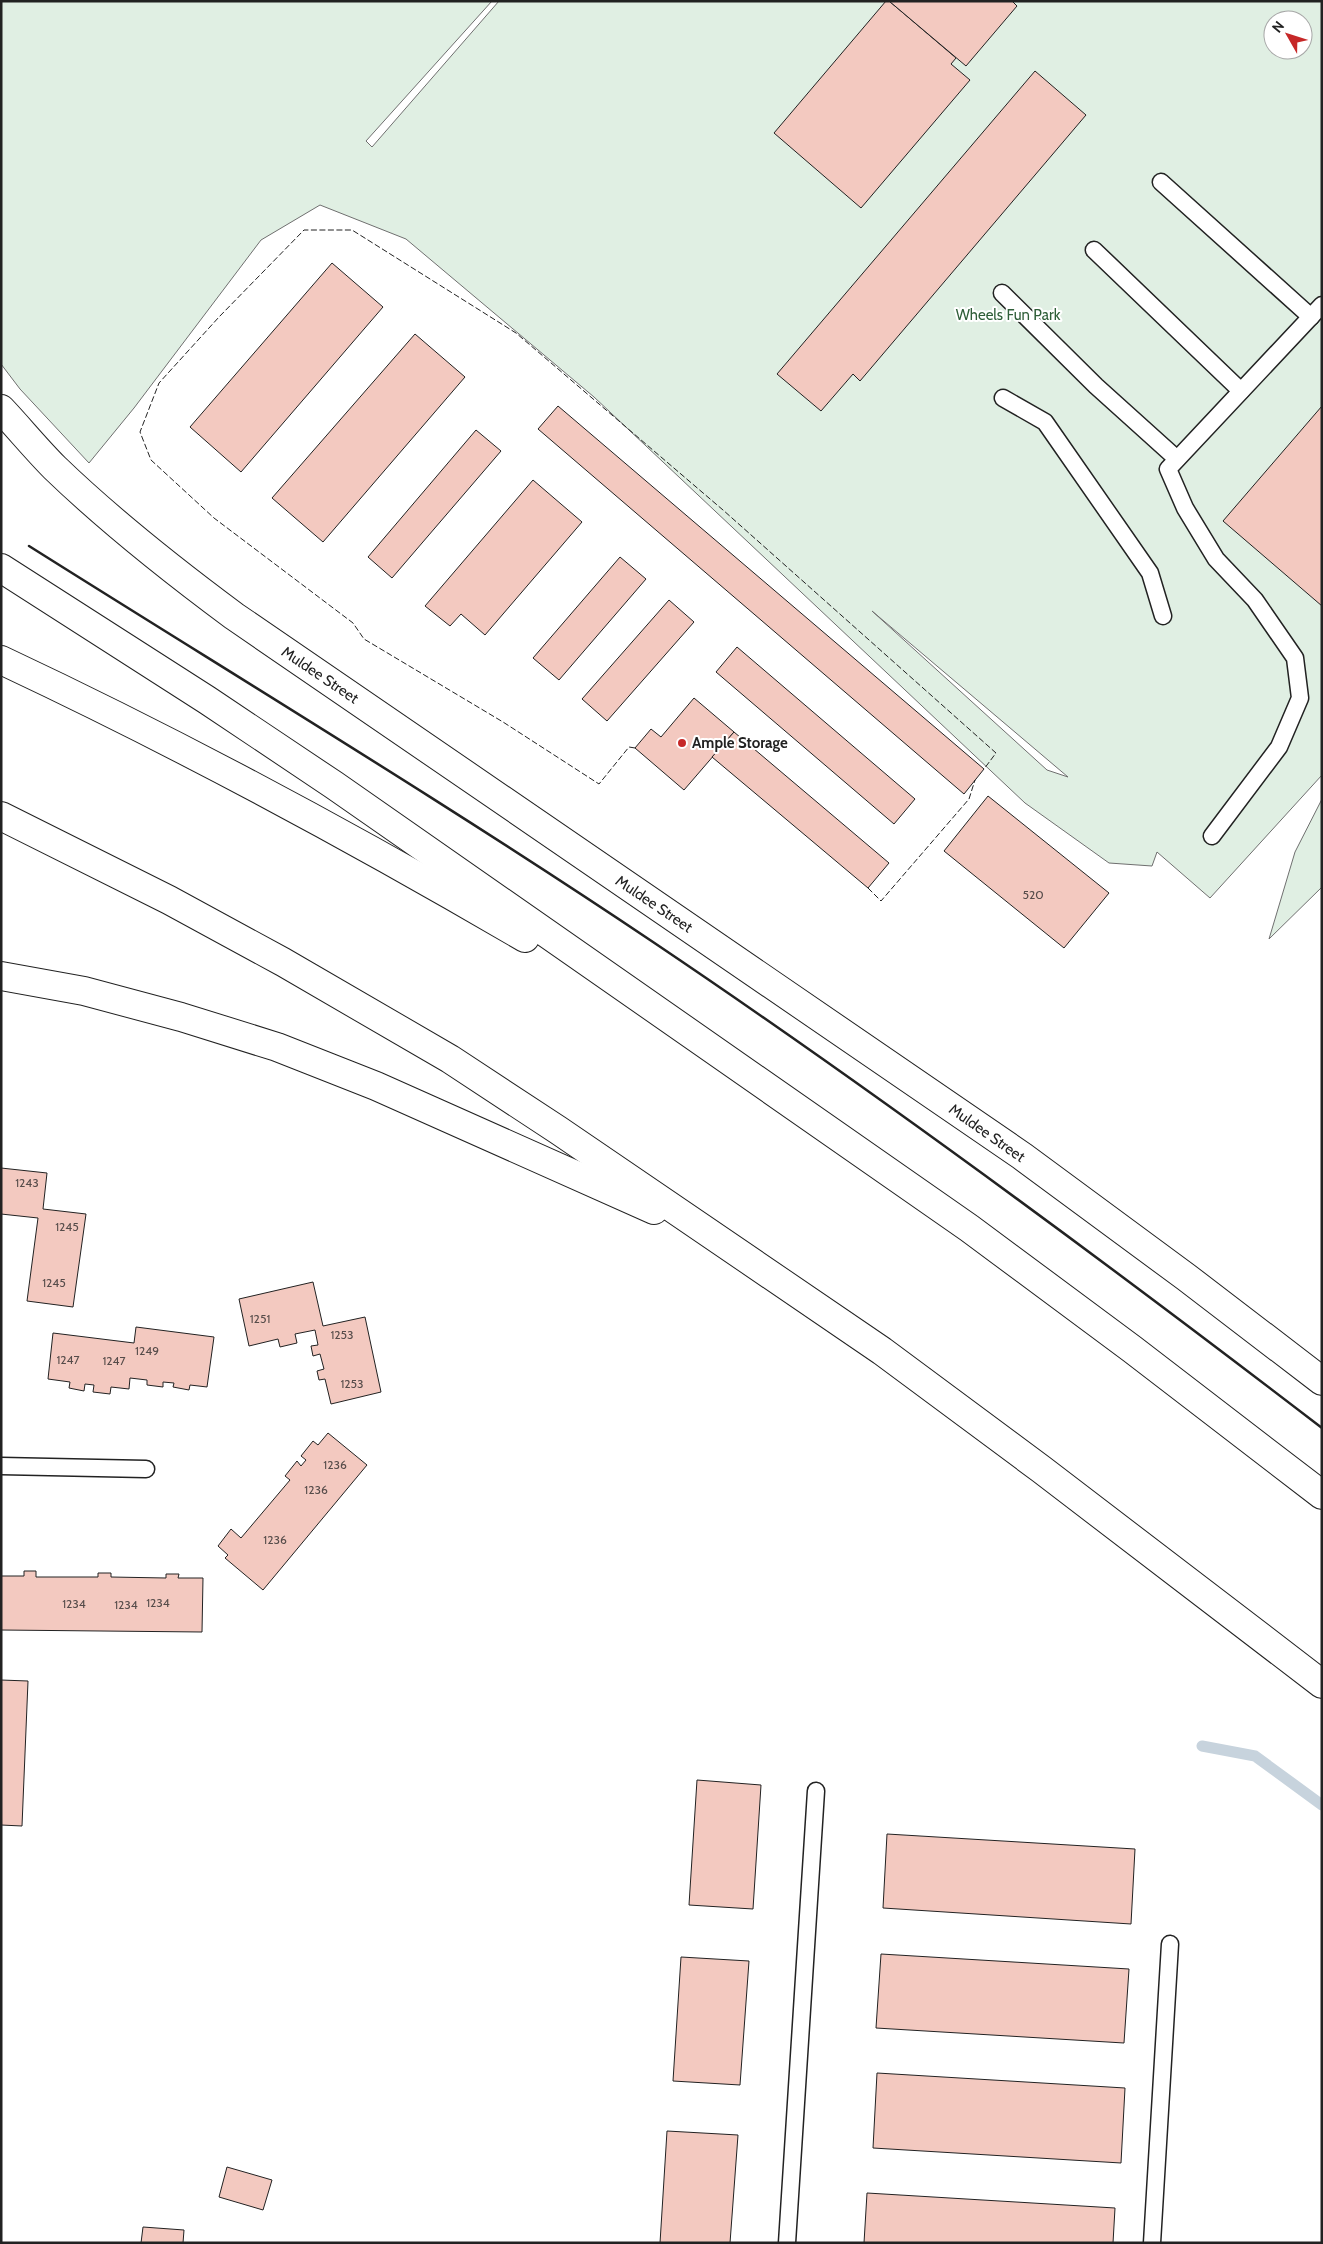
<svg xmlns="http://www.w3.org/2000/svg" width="1323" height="2244" font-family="Cabin,sans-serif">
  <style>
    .green { fill: #e0efe3; stroke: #6f6f6f; fill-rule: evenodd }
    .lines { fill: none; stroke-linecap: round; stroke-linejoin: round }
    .stream { stroke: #c7d3dd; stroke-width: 11 }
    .building { fill: #f3c9c0; stroke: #222 }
    .service-casing { stroke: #222; stroke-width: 19 }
    .tertiary-casing { stroke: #222; stroke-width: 30 }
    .motorway-casing { stroke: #222; stroke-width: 30 }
    .service { stroke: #fff; stroke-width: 16 }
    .tertiary { stroke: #fff; stroke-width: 28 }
    .motorway { stroke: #fff; stroke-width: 28 }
    .fence { stroke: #222; stroke-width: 1; stroke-dasharray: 6 2.5; stroke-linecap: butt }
    .wall { stroke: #222; stroke-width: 2.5 }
    .poi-dot { fill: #c62828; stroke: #fff; stroke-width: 2 }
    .labels { text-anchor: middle; stroke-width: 4; stroke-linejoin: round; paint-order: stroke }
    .number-label { font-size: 12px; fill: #564c4a }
    .park-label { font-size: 15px; fill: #2f5e38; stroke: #fff }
    .street-label { font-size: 15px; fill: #222; stroke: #fff }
    .poi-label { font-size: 15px; font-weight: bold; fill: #222; stroke: #fff; text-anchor: start }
  </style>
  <rect width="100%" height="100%" fill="#fff"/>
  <!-- green -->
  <g class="green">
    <path d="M1,1h491l-126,140 6,6 127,-146h823v774l-112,123 -53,-46 -5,14 -43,-3 -84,-60 -431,-406 -188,-158 -86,-34 -59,35 -127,168 -45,55 -69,-74 -19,-25zM1273,20h30v30h-30zM872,611l196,166 -21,-7z"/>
    <polygon points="1322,799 1322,887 1269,939 1295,852"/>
  </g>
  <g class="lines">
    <!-- stream -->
    <polyline class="stream" points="1202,1746 1255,1756 1322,1805"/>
  </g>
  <!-- building -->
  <g class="building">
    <polygon points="886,1 889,1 956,58 951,64 970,80 861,208 774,133"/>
    <polygon points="889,1 1012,1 1017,6 966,66"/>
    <polygon points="1035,71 1086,115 860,381 853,374 821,411 777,374"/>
    <polygon points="332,263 383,307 241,472 190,427"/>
    <polygon points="415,334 465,377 323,542 272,498"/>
    <polygon points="558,406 984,769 964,794 538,429"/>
    <polygon points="1322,406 1322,606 1223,521"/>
    <polygon points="476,430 501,451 392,578 368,557"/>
    <polygon points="533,480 582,522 485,635 461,614 450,626 425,606"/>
    <polygon points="620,557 646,579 559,680 533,658"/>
    <polygon points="669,600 694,622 607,721 582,699"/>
    <polygon points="737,647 915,799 894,824 716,672"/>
    <polygon points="694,698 734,732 684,790 635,748 651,729 661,737"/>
    <polygon points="734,732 889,863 868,888 712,757"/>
    <polygon points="988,796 1109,893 1064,948 944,851"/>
    <polygon points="1,1168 47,1173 43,1209 86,1214 73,1307 27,1301 38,1218 1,1214"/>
    <polygon points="313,1282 323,1326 365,1317 381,1392 331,1404 325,1379 319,1380 317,1371 324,1369 320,1354 313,1356 311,1346 318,1345 315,1330 295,1334 297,1343 280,1347 278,1339 249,1346 239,1299"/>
    <polygon points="136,1327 214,1337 207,1387 190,1385 189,1390 173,1387 174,1383 163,1382 163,1387 147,1385 147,1380 130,1378 129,1389 111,1387 110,1394 93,1392 94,1385 85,1384 84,1391 69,1388 70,1382 48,1379 53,1333 134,1343"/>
    <polygon points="328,1433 367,1465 263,1590 225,1558 228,1555 218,1546 231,1529 241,1538 290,1480 285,1476 297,1461 301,1466 306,1460 301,1456 313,1441 318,1445"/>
    <polygon points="24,1571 36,1571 36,1577 98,1577 98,1573 111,1573 111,1577 166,1578 166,1574 179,1574 178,1578 203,1578 202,1632 1,1630 1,1576 24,1576"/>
    <polygon points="1,1680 28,1681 22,1826 1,1825"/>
    <polygon points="697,1780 761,1785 753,1909 689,1905"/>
    <polygon points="887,1834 1135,1849 1131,1924 883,1908"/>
    <polygon points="881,1954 1129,1969 1124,2043 876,2028"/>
    <polygon points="681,1957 749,1961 740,2085 673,2081"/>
    <polygon points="877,2073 1125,2088 1121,2163 873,2148"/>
    <polygon points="667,2131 738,2135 730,2243 660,2243"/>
    <polygon points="227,2167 272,2180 263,2210 219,2197"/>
    <polygon points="867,2193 1115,2208 1113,2243 864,2243"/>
    <polygon points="143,2227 184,2230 183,2243 141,2243"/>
  </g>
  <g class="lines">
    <defs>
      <g id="service">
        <polyline points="1161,182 1311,317"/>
        <polyline points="1094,250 1241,391"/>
        <polyline points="1002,293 1096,386 1177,459"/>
        <polyline points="1003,398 1045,422 1150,573 1163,616"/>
        <polyline points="1212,836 1279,747 1300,698 1295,658 1255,600 1216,559 1185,508 1168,469 1322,305"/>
        <polyline points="1,1466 146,1469"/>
        <polyline points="787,2243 816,1791"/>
        <polyline points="1152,2243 1170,1944"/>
      </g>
      <path id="tertiary" d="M1,409c18,19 35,40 54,59 56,54 117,102 179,148l788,540 164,121 136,104"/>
      <g id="motorway">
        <polyline points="1,568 207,700 334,785 969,1228 1132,1349 1322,1495"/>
        <path d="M1,660c179,84 353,178 524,278"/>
        <polyline points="1,816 169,900 283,962 450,1059 558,1130 882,1351 1041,1469 1322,1684"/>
        <polyline points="1,976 84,991 181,1017 277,1047 376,1086 654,1210"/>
      </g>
    </defs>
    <!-- service casing -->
    <use href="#service" class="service-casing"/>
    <!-- tertiary casing -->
    <use href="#tertiary" class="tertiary-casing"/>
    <!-- motorway casing -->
    <use href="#motorway" class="motorway-casing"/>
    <!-- service -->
    <use href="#service" class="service"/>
    <!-- tertiary -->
    <use href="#tertiary" class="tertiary"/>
    <!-- motorway -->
    <use href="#motorway" class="motorway"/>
    <!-- fence -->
    <g class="fence">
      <polyline points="635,748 629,747 599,784 503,722 364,639 353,623 214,518 151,460 140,432 159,383 219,317 304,230 352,230 516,333 723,510 996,753 984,769"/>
      <polyline points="868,888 881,901 969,799 975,780"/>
    </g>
    <!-- wall -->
    <path class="wall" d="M29,546c208,131 420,259 624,396 229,154 450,318 669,486"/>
  </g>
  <!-- markers -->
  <circle class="poi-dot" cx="682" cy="743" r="5"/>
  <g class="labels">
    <!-- number labels -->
    <g class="number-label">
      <text x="1033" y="899">520</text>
      <text x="27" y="1187">1243</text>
      <text x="67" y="1231">1245</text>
      <text x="54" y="1287">1245</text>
      <text x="260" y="1323">1251</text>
      <text x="342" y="1339">1253</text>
      <text x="147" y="1355">1249</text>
      <text x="68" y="1364">1247</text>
      <text x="114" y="1365">1247</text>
      <text x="352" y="1388">1253</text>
      <text x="335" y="1469">1236</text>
      <text x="316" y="1494">1236</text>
      <text x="275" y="1544">1236</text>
      <text x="158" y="1607">1234</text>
      <text x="74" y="1608">1234</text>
      <text x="126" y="1609">1234</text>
    </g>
    <!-- park labels -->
    <g class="park-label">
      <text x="1008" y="320">Wheels Fun Park</text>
    </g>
    <!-- street labels -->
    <g class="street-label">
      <text transform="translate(320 675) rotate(34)" y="5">Muldee Street</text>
      <text transform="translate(654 904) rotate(34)" y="5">Muldee Street</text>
      <text transform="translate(987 1133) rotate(35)" y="5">Muldee Street</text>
    </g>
    <!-- poi labels -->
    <g class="poi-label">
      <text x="692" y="748">Ample Storage</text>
    </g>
  </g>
  <!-- border -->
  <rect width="1323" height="2244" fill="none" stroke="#222222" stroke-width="5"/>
  <!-- north arrow -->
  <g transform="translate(1288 35) rotate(309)"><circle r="24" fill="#ffffff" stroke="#a7a7a7"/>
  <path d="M0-4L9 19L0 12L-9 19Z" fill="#c62828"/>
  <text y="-8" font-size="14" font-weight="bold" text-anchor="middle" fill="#222222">N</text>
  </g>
</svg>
